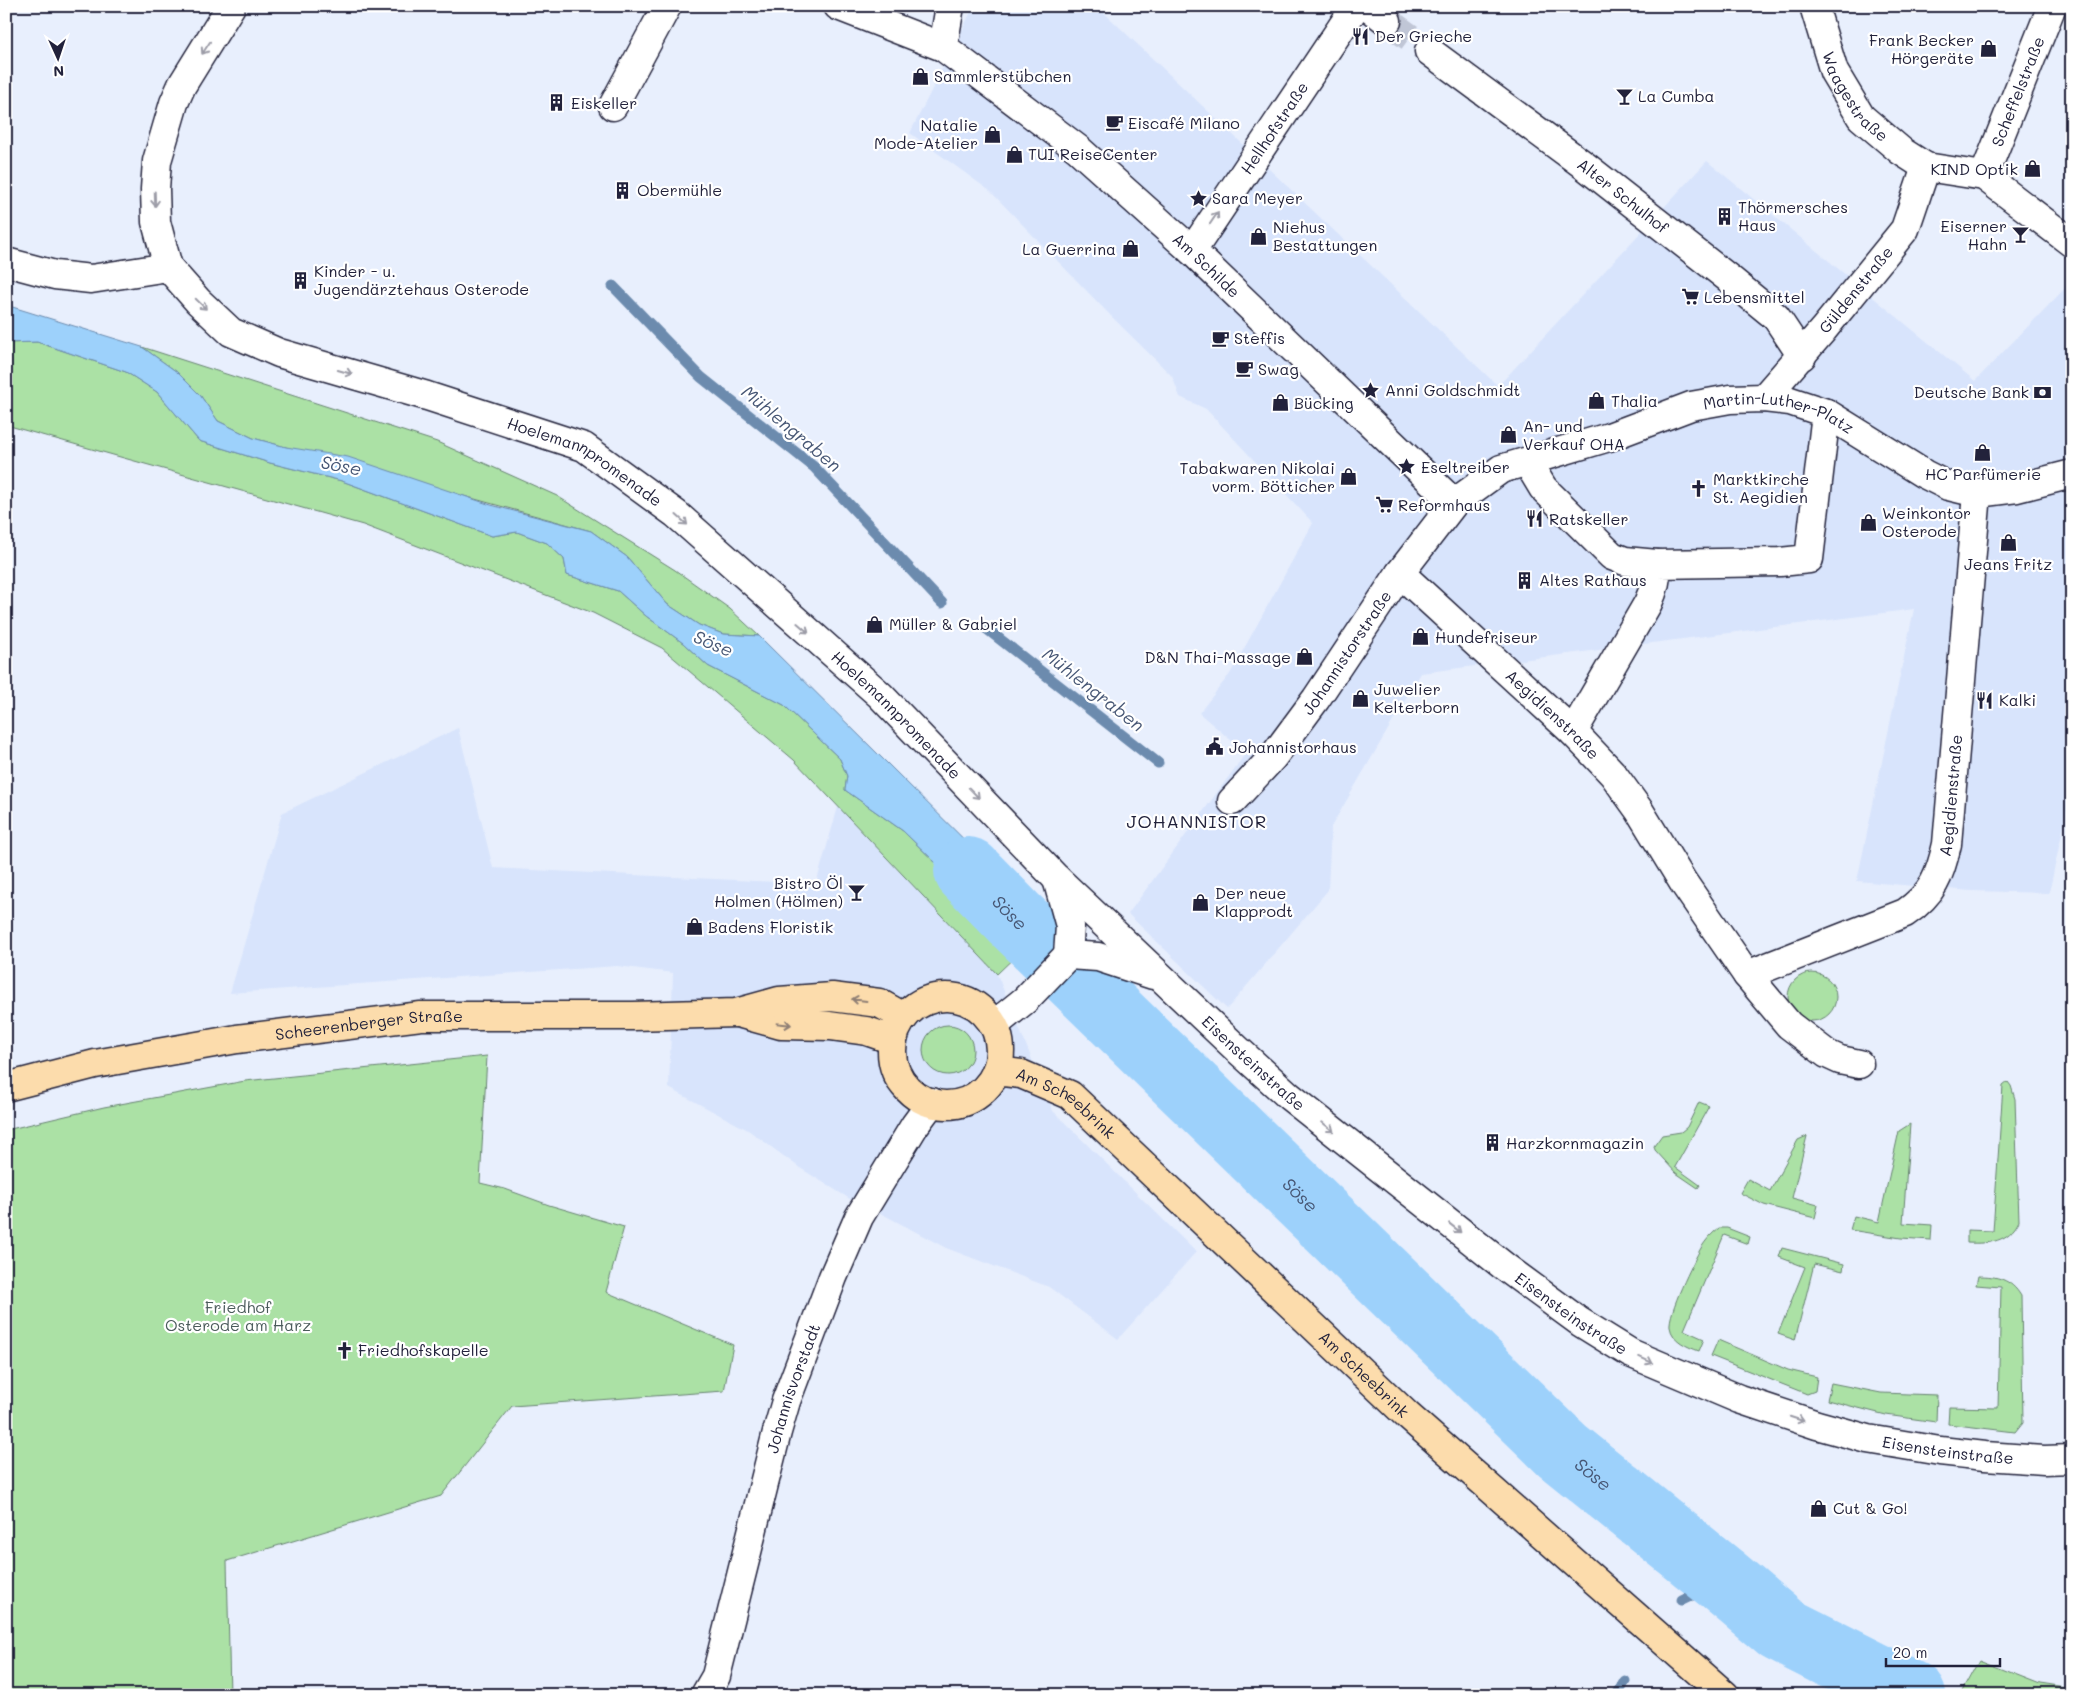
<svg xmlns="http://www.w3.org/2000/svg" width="2078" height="1701" font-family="Mali,sans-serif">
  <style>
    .built { fill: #d8e4fc }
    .green { fill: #abe1a5; stroke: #668270 }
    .water { fill: #9dd1fb; stroke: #6c8bae }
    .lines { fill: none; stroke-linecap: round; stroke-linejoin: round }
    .stream { stroke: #6c8bae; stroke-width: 11 }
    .river { stroke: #9dd1fb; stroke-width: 68 }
    .minor-tunnel { stroke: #c0c6d6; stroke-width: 28; stroke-dasharray: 28 14; stroke-linecap: butt }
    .minor-casing { stroke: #22223b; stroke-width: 31 }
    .major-casing { stroke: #22223b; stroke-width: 31 }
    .minor { stroke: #fff; stroke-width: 28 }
    .major { stroke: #fcdcac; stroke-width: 28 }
    .oneway { stroke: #9c9ca7 }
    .oneway2 { stroke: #8f7f74 }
    .labels { text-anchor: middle; stroke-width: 4.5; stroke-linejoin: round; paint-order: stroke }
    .poi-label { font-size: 16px; fill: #22223b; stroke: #fff; text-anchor: start }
    .street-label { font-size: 16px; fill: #22223b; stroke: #fff }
    .park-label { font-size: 16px; fill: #4b5b5b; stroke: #fff }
    .water-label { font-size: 18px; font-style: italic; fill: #475775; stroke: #fff }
    .neighbourhood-label { font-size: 18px; letter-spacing: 1px; fill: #22223b; stroke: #fff }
  </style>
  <rect width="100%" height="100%" fill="#e8effd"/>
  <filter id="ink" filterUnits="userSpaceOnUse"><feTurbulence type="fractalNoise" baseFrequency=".02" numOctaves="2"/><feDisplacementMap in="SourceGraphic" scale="10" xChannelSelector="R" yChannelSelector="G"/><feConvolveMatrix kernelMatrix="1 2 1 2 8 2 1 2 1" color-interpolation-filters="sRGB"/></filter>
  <g filter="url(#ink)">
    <!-- built -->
    <g class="built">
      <polygon points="974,6 1097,6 1498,386 1707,161 1975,381 2072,281 2072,787 2049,893 1971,891 1857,881 1914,609 1421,673 1331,827 1328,890 1227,1009 1128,914 1246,753 1199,713 1230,674 1313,523 1206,409 1180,397 1172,376 1111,316 990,191 910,133"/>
      <polygon points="458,728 493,868 816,884 838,807 997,974 1053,1111 1196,1252 1118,1339 1049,1287 946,1248 886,1216 850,1199 800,1168 748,1130 669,1088 673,973 617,966 230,993 282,813"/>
    </g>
    <!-- green -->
    <g class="green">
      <polygon points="37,342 126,372 157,392 199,441 270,463 342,481 492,536 517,532 547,543 564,559 567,575 618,591 646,616 683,643 708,666 784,705 840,759 847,776 845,790 903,831 971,897 1022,950 997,974 794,760 662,648 593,613 363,525 6,425 6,343"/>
      <polygon points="142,347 437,442 557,496 675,570 730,609 759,636 723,634 699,625 667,604 627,557 591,531 253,438 218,421 200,395 177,372"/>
      <circle cx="1812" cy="997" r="24"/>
      <circle cx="948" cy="1050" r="25"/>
      <polygon points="487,1056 480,1183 505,1189 549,1205 624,1227 606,1292 733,1345 724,1391 512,1406 441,1496 227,1561 230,1695 6,1695 6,1130 104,1107 245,1081"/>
      <path d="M2008,1082l3,4 4,13 4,122c-10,21 -30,23 -52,22v-13l26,1 10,-145z"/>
      <polygon points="1699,1102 1709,1106 1675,1167 1700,1185 1698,1188 1676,1173 1655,1150 1654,1146 1662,1135 1681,1132 1687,1127"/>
      <polygon points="1910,1124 1903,1223 1932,1225 1931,1240 1901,1238 1850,1230 1854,1216 1879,1222 1899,1131"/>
      <polygon points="1807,1136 1792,1198 1818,1205 1815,1218 1764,1205 1740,1193 1748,1179 1770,1191 1798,1140"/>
      <path d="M1719,1228h8l23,9 -2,7 -24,-9 -40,95 20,9 -5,12c-11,-4 -27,-10 -29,-24 -2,-14 23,-65 31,-79 5,-8 11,-15 18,-20z"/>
      <polygon points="1782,1248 1844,1264 1843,1271 1814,1264 1795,1340 1778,1334 1805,1267 1779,1257"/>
      <path d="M1978,1276c19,0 33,3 43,20l2,126 -8,10 -67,-8 1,-17 49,1 3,-121 -25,-2z"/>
      <polygon points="1718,1340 1788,1370 1817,1377 1815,1391 1807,1394 1711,1356"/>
      <polygon points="1831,1383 1881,1393 1937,1395 1936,1422 1886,1415 1827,1400"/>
      <polygon points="1979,1660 2040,1684 2072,1689 2072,1695 1960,1695"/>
    </g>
    <!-- water -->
    <polygon class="water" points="6,305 142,347 177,372 200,395 218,421 253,438 286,447 348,457 491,505 591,531 627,557 667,604 699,625 723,634 759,636 1014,889 1011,894 1040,925 1038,934 1022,950 971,897 903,831 845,790 847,776 840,759 784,705 708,666 683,643 646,616 618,591 567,575 564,559 547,543 517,532 492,536 342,481 270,463 199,441 157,392 126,372 37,342 6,343"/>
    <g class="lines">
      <!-- stream -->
      <g class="stream">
        <polyline points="613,286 701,377 814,467 942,603"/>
        <polyline points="983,626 1158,763"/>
        <polyline points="1682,1600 1723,1580"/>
        <polyline points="1617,1695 1625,1681"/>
      </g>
      <!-- river -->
      <path class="river" id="s1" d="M968,871l48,49 547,531 160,129 58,49 131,66"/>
      <!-- minor-tunnel -->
      <polyline class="minor-tunnel" points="1387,21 1429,51"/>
      <defs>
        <g id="minor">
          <path id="s2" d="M231,6l-49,79 -8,18 -17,58 -2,28 1,33 12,45 30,34 33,31 48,21 148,43 157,51 92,67 204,181 176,183 181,171 52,47 216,171 75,55 50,31 109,46 78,26 51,14 72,12 45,5 59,4 28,-1"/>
          <path id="s3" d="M838,6l105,41 135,102 114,102 262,252"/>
          <polyline points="1368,6 1387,21"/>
          <path id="s4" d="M1814,6l20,66 27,45 40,34 25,16 58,9 88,67"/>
          <polyline points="943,47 950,6"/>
          <path id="s5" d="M1429,51l156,115 147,115 44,36 26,39"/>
          <polyline points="613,106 667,6"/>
          <path id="s6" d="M1984,176l68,-170"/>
          <path id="s7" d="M1192,251l164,-245"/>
          <polyline points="6,262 55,275 91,279 168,267"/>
          <path id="s8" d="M1764,398l59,-68 82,-101 21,-62"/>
          <polyline points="1532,459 1534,473 1543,488 1612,556 1625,561 1657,564"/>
          <path id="s9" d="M1400,573l173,159 40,42 26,36 44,72 64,93 42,50 38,29 13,6 19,4"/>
          <path d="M1573,732l75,-129c6,-13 9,-24 9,-39l123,-2 29,-3 17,-146"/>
          <path id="s10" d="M1232,801l41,-44 43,-58 84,-126 54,-70 47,-34 108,-32 82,-31 39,-7 34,-1 26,3 36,12 98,61 24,12 29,7 40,-5 55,-14"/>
          <polyline points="1057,879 1070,926 1068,955"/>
          <polyline points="1068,955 1098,957 1153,975"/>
          <path id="s11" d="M1747,975l158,-62c28,-19 35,-37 42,-69l30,-351"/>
          <polyline points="994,1025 1025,1000 1068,955"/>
          <path id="s12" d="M705,1695l11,-19 61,-244 9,-31 47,-124 26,-60 56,-92 17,-23"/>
        </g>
        <g id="major">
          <circle cx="946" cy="1051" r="54"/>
          <polyline points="738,1013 781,1025 830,1026 867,1031 893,1040"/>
          <path id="s13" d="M996,1071l25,3 49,21 337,320 318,280"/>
          <path id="s14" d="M6,1087l89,-23 142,-25 184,-23h212l103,-3 43,-12 53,-4 47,6 25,14"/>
        </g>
      </defs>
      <!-- minor casing -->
      <use href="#minor" class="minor-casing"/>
      <!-- major casing -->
      <use href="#major" class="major-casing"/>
      <!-- minor -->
      <use href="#minor" class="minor"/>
      <!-- major -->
      <use href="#major" class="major"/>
    </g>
    <!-- one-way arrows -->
    <defs><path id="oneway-shaft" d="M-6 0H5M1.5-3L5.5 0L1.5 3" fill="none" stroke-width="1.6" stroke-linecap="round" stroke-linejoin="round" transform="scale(1.25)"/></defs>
    <g class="oneway">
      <use href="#oneway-shaft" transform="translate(206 48) rotate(123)"/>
      <use href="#oneway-shaft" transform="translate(155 199) rotate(88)"/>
      <use href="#oneway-shaft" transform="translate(1214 218) rotate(-56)"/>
      <use href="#oneway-shaft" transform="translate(201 304) rotate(45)"/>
      <use href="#oneway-shaft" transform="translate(345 372) rotate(16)"/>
      <use href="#oneway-shaft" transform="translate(682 520) rotate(42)"/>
      <use href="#oneway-shaft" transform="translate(803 628) rotate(41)"/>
      <use href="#oneway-shaft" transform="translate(974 793) rotate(46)"/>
      <use href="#oneway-shaft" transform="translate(1328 1127) rotate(39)"/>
      <use href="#oneway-shaft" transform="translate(1455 1228) rotate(38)"/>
      <use href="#oneway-shaft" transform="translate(1646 1360) rotate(25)"/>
      <use href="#oneway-shaft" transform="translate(1797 1419) rotate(18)"/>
    </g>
    <g class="oneway2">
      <use href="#oneway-shaft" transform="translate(859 1000) rotate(-173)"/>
      <use href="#oneway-shaft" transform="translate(784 1024) rotate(6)"/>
    </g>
  </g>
  <!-- icons -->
  <defs>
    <symbol id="restaurant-bare" viewBox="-9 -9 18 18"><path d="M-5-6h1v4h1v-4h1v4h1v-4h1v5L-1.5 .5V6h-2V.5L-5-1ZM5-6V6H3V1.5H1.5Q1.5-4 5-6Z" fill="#22223b" stroke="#fff" stroke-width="2.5" paint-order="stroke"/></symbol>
    <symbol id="shop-bare" viewBox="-9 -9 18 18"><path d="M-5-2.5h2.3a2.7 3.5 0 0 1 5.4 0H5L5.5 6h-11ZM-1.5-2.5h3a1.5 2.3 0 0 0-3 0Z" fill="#22223b" stroke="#fff" stroke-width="2.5" paint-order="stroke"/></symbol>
    <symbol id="bar-bare" viewBox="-9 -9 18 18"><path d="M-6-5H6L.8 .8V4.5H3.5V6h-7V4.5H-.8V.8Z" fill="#22223b" stroke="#fff" stroke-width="2.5" paint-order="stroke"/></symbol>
    <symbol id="building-bare" viewBox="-9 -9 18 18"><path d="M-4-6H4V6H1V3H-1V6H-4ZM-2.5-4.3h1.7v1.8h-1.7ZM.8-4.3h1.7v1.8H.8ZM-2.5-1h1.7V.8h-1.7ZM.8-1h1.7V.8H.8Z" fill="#22223b" stroke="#fff" stroke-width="2.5" paint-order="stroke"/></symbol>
    <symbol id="cafe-bare" viewBox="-9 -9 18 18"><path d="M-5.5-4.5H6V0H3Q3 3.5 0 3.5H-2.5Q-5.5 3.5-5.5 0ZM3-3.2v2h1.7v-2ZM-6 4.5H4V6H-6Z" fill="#22223b" stroke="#fff" stroke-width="2.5" paint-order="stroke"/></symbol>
    <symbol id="sight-bare" viewBox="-9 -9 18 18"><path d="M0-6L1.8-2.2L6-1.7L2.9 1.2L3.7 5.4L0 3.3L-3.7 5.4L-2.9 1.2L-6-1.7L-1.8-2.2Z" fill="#22223b" stroke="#fff" stroke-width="2.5" paint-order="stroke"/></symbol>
    <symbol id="supermarket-bare" viewBox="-9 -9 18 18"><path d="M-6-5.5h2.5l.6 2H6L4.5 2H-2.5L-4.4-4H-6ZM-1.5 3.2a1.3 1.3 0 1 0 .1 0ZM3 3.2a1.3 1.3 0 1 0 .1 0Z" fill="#22223b" stroke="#fff" stroke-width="2.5" paint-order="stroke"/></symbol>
    <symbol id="bank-bare" viewBox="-9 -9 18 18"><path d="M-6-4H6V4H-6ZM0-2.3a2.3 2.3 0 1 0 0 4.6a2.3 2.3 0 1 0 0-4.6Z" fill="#22223b" stroke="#fff" stroke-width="2.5" paint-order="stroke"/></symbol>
    <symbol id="church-bare" viewBox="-9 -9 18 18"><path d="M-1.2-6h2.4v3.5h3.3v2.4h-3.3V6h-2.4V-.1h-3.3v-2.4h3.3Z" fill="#22223b" stroke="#fff" stroke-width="2.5" paint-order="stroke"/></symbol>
    <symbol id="civic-bare" viewBox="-9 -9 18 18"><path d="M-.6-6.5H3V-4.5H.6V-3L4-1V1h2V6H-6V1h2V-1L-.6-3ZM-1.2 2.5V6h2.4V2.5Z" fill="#22223b" stroke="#fff" stroke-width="2.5" paint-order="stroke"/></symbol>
  </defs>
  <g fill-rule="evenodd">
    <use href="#restaurant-bare" x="1348" y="24" width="25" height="25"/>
    <use href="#shop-bare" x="1976" y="36" width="25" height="25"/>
    <use href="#shop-bare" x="908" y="64" width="25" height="25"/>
    <use href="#bar-bare" x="1612" y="84" width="25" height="25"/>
    <use href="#building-bare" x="544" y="90" width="25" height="25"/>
    <use href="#cafe-bare" x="1102" y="110" width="25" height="25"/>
    <use href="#shop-bare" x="980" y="122" width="25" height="25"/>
    <use href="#shop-bare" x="1002" y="142" width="25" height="25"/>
    <use href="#shop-bare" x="2020" y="156" width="25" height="25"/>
    <use href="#building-bare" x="610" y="178" width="25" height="25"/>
    <use href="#sight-bare" x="1186" y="186" width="25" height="25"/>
    <use href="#building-bare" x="1712" y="204" width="25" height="25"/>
    <use href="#bar-bare" x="2008" y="222" width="25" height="25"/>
    <use href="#shop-bare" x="1246" y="224" width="25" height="25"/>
    <use href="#shop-bare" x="1118" y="236" width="25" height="25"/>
    <use href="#building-bare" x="288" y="268" width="25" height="25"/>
    <use href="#supermarket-bare" x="1678" y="284" width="25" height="25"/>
    <use href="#cafe-bare" x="1208" y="326" width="25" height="25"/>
    <use href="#cafe-bare" x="1232" y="356" width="25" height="25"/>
    <use href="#sight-bare" x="1358" y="378" width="25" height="25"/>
    <use href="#bank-bare" x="2030" y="380" width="25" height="25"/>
    <use href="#shop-bare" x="1584" y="388" width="25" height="25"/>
    <use href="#shop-bare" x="1268" y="390" width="25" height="25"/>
    <use href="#shop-bare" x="1496" y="422" width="25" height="25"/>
    <use href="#shop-bare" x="1970" y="440" width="25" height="25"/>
    <use href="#sight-bare" x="1394" y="454" width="25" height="25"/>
    <use href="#shop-bare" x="1336" y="464" width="25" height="25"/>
    <use href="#church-bare" x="1686" y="476" width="25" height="25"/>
    <use href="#supermarket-bare" x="1372" y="492" width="25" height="25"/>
    <use href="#restaurant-bare" x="1522" y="506" width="25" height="25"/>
    <use href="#shop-bare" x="1856" y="510" width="25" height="25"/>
    <use href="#shop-bare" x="1996" y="530" width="25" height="25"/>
    <use href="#building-bare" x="1512" y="568" width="25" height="25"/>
    <use href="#shop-bare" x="862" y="612" width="25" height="25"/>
    <use href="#shop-bare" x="1408" y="624" width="25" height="25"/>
    <use href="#shop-bare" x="1292" y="644" width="25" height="25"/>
    <use href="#shop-bare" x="1348" y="686" width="25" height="25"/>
    <use href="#restaurant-bare" x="1972" y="688" width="25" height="25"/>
    <use href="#civic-bare" x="1202" y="734" width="25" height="25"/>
    <use href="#bar-bare" x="844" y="880" width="25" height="25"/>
    <use href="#shop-bare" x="1188" y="890" width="25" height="25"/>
    <use href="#shop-bare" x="682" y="914" width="25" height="25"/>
    <use href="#building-bare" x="1480" y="1130" width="25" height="25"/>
    <use href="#church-bare" x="332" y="1338" width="25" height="25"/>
    <use href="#shop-bare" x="1806" y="1496" width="25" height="25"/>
  </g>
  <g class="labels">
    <!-- poi labels -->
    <g class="poi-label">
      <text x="1375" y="42">Der Grieche</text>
      <text x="1974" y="46" text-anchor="end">Frank Becker<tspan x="1974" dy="18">Hörgeräte</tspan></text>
      <text x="934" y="82">Sammlerstübchen</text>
      <text x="1638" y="102">La Cumba</text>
      <text x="571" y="109">Eiskeller</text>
      <text x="1128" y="129">Eiscafé Milano</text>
      <text x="978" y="131" text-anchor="end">Natalie<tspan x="978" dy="18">Mode-Atelier</tspan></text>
      <text x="1028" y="160">TUI ReiseCenter</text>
      <text x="2018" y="175" text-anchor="end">KIND Optik</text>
      <text x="637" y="196">Obermühle</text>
      <text x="1212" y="204">Sara Meyer</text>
      <text x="1738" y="213">Thörmersches<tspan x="1738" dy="18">Haus</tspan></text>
      <text x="2007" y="232" text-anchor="end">Eiserner<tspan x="2007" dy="18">Hahn</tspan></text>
      <text x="1273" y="233">Niehus<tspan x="1273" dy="18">Bestattungen</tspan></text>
      <text x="1116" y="255" text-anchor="end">La Guerrina</text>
      <text x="314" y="277">Kinder - u.<tspan x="314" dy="18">Jugendärztehaus Osterode</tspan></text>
      <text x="1704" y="303">Lebensmittel</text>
      <text x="1234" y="344">Steffis</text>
      <text x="1258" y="375">Swag</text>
      <text x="1385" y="396">Anni Goldschmidt</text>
      <text x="2029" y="398" text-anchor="end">Deutsche Bank</text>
      <text x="1611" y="407">Thalia</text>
      <text x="1294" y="409">Bücking</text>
      <text x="1523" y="432">An- und<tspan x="1523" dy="18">Verkauf OHA</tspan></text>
      <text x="1421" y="473">Eseltreiber</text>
      <text x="1335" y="474" text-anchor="end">Tabakwaren Nikolai<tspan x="1335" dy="18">vorm. Bötticher</tspan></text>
      <text x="1983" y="480" text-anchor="middle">HC Parfümerie</text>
      <text x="1713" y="485">Marktkirche<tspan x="1713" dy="18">St. Aegidien</tspan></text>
      <text x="1398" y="511">Reformhaus</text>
      <text x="1882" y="519">Weinkontor<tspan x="1882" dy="18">Osterode</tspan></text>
      <text x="1549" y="525">Ratskeller</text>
      <text x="2008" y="570" text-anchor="middle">Jeans Fritz</text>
      <text x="1539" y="586">Altes Rathaus</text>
      <text x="889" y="630">Müller &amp; Gabriel</text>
      <text x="1435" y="643">Hundefriseur</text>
      <text x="1291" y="663" text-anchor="end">D&amp;N Thai-Massage</text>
      <text x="1374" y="695">Juwelier<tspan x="1374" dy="18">Kelterborn</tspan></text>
      <text x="1999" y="706">Kalki</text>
      <text x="1229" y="753">Johannistorhaus</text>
      <text x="843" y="889" text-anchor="end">Bistro Öl<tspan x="843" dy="18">Holmen (Hölmen)</tspan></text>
      <text x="1215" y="899">Der neue<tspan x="1215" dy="18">Klapprodt</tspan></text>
      <text x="708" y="933">Badens Floristik</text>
      <text x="1506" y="1149">Harzkornmagazin</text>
      <text x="358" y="1356">Friedhofskapelle</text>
      <text x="1833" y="1514">Cut &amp; Go!</text>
    </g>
    <!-- street labels -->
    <g class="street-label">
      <text dy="6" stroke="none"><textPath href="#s6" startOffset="91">Scheffelstraße</textPath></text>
      <text dy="6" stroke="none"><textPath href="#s4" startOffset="101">Waagestraße</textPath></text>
      <text dy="6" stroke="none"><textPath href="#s7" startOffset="148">Hellhofstraße</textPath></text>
      <text dy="6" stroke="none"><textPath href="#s5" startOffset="242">Alter Schulhof</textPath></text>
      <text dy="6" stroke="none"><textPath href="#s3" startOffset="455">Am Schilde</textPath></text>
      <text dy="6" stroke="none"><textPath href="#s8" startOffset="142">Güldenstraße</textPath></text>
      <text dy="6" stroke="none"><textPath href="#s10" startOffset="721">Martin-Luther-Platz</textPath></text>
      <text dy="6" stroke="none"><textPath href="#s2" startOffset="750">Hoelemannpromenade</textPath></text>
      <text dy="6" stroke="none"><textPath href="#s10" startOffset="188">Johannistorstraße</textPath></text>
      <text dy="6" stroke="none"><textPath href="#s9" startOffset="208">Aegidienstraße</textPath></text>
      <text dy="6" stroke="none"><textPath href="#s2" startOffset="1155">Hoelemannpromenade</textPath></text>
      <text dy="6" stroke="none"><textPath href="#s11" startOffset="302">Aegidienstraße</textPath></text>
      <text dy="6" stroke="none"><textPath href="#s14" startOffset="369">Scheerenberger Straße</textPath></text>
      <text dy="6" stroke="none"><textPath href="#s2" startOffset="1654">Eisensteinstraße</textPath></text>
      <text dy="6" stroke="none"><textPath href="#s13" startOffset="79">Am Scheebrink</textPath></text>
      <text dy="6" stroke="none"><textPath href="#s2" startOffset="2059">Eisensteinstraße</textPath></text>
      <text dy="6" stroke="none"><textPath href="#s13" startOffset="484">Am Scheebrink</textPath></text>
      <text dy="6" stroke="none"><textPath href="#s12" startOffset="320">Johannisvorstadt</textPath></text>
      <text dy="6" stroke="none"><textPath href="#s2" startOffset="2464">Eisensteinstraße</textPath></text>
    </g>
    <!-- park labels -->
    <g class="park-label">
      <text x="238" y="1313">Friedhof<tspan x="238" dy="18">Osterode am Harz</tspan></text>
    </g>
    <!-- water labels -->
    <g class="water-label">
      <text transform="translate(791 429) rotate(40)" y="6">Mühlengraben</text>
      <text transform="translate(341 466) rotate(11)" y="6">Söse</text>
      <text transform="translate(713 644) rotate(23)" y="6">Söse</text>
      <text transform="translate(1093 690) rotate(38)" y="6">Mühlengraben</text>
      <text dy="6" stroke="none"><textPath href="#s1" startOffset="59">Söse</textPath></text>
      <text dy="6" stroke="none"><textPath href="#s1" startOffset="464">Söse</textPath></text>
      <text dy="6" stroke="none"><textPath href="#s1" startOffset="869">Söse</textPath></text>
    </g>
    <!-- neighbourhood labels -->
    <g class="neighbourhood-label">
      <text x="1197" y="828">JOHANNISTOR</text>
    </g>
  </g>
  <!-- margin -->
  <rect width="2078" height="1701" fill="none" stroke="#fff" stroke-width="25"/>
  <rect x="12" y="12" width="2053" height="1676" fill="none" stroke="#22223b" stroke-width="2" filter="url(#ink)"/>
  <!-- north arrow -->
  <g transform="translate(58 58) rotate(177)" stroke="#ffffff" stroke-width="4" paint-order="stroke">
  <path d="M0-4L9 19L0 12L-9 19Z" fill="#22223b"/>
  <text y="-8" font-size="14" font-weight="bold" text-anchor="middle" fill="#22223b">N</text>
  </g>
  <!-- scale -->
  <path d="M1886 1658v8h114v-8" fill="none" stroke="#22223b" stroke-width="2.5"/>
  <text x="1893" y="1658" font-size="15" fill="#22223b" stroke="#ffffff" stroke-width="4" paint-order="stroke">20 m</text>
</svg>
